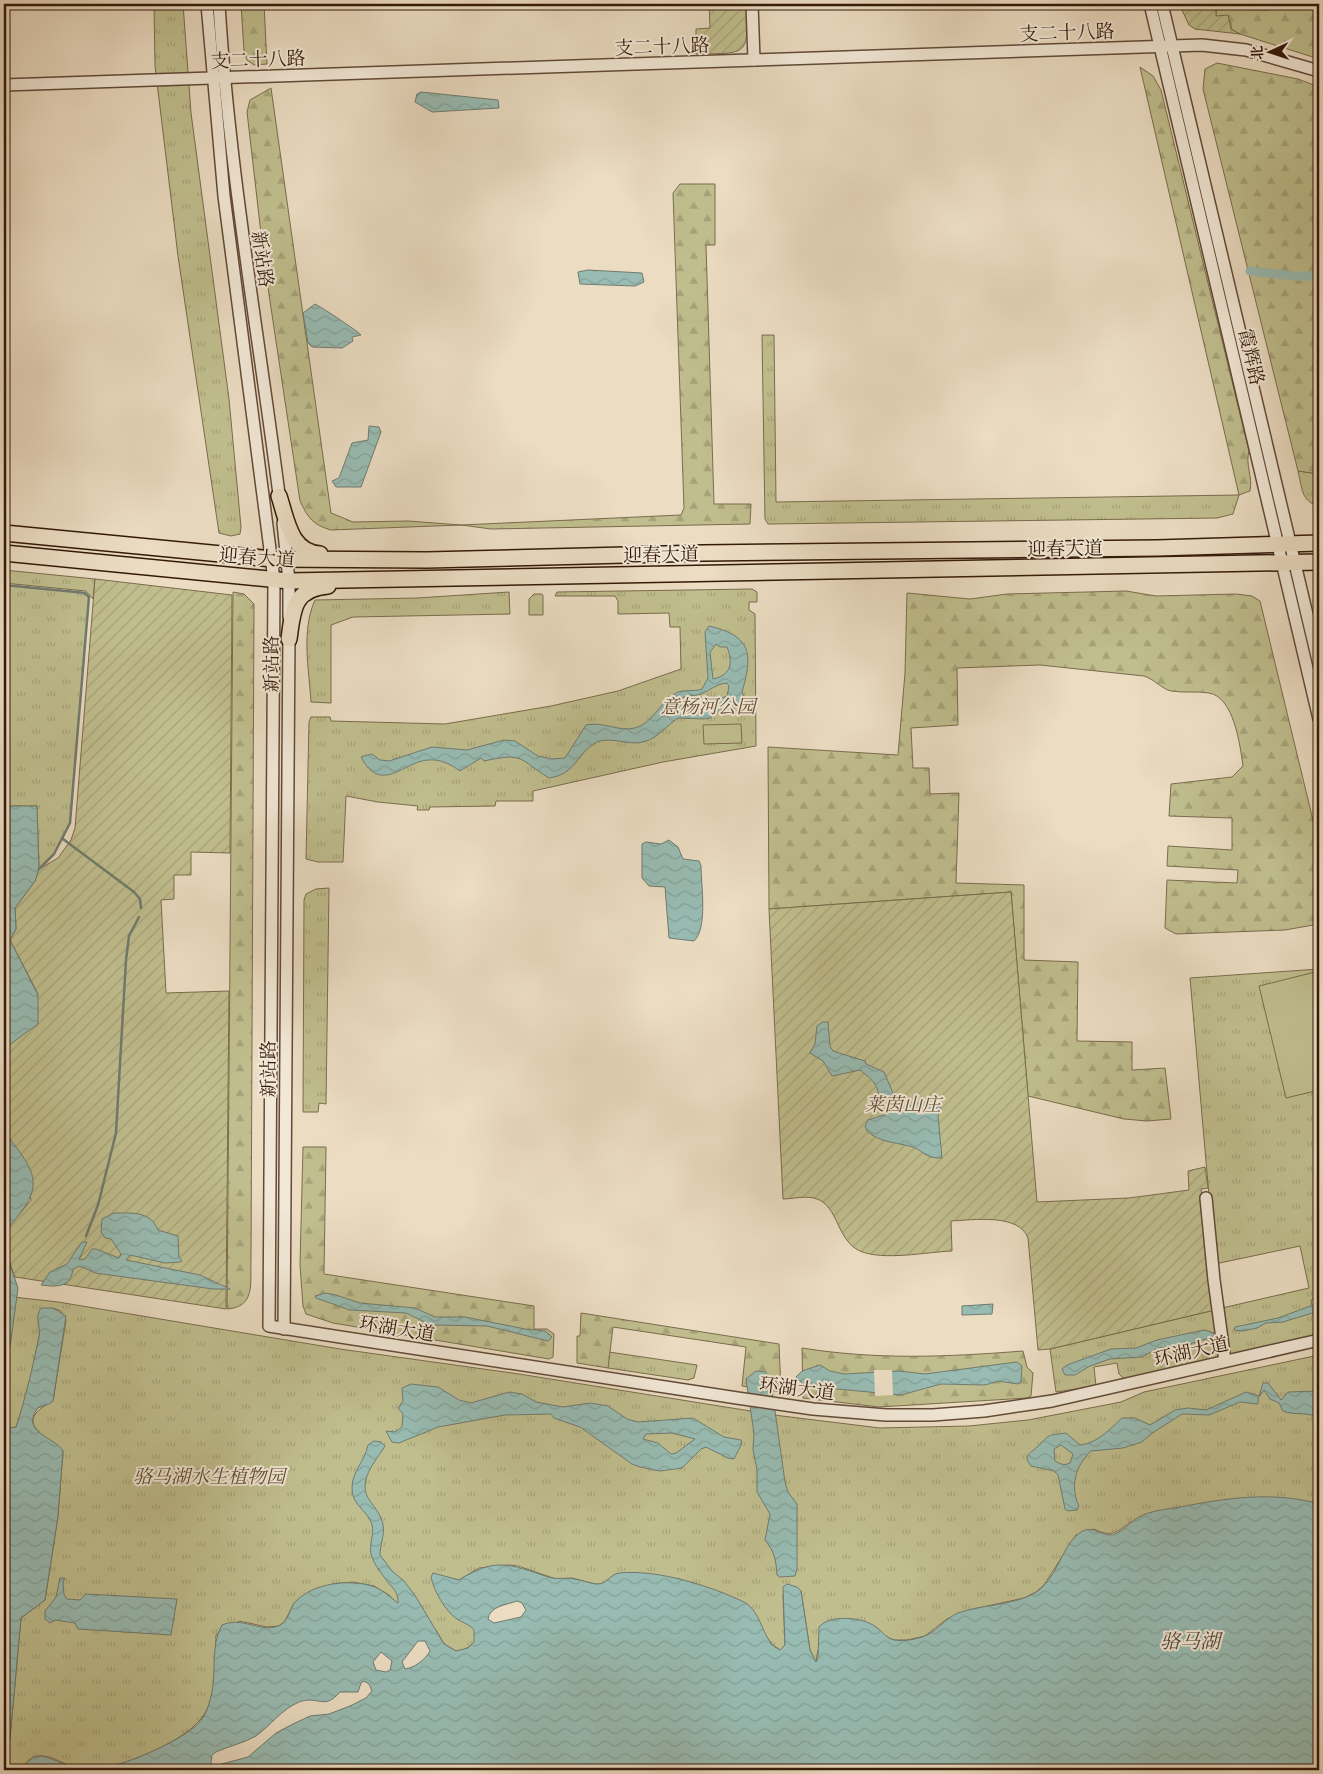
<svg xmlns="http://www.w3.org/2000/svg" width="1323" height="1774" font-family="'IM FELL DW Pica','Noto Serif SC',serif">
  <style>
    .grass { fill: url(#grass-tufts); stroke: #7a6c4c }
    .forest { fill: url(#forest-firs); stroke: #7a6c4c }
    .garden { fill: url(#garden-furrows); stroke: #7a6c4c }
    .pitch { fill: #c0be8e; stroke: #7a6c4c }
    .water { fill: url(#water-waves); stroke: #707b6f; fill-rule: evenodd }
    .pier { fill: #ebdcc2 }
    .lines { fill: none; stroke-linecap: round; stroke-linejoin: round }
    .stream { stroke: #707b6f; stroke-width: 2.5 }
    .canal { stroke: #98bcb3; stroke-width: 9 }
    .minor-casing { stroke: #624a37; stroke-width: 14 }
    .major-casing { stroke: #341909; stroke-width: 18 }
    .minor { stroke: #f2e8d7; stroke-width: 11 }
    .major { stroke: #ebdcc2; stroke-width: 15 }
    .labels { text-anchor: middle; stroke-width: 4; stroke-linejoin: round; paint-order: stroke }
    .street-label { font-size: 19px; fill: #341909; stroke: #f2e8d7 }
    .park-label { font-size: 19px; font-style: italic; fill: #5e4b31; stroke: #f2e8d7 }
    .water-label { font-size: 20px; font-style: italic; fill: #524a3c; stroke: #f2e8d7 }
  </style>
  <defs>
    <pattern id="grass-tufts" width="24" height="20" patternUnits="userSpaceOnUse" patternTransform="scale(1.25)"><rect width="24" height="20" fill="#c0be8e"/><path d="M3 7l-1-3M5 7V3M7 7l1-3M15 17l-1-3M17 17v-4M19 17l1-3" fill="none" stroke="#a6a379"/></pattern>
    <pattern id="forest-firs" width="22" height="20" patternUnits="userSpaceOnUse" patternTransform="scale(1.25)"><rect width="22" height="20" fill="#c0be8e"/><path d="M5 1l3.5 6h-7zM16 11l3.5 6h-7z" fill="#a6a379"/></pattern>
    <pattern id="garden-furrows" width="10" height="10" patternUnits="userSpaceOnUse" patternTransform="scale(1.25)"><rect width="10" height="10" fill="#c0be8e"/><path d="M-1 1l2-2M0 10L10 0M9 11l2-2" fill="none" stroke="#a6a379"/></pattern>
    <pattern id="water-waves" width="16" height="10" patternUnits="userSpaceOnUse" patternTransform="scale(1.25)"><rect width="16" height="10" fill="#98bcb3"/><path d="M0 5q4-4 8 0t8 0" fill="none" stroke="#84a199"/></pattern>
  </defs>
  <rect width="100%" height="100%" fill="#ebdcc2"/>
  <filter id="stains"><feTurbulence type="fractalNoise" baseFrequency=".004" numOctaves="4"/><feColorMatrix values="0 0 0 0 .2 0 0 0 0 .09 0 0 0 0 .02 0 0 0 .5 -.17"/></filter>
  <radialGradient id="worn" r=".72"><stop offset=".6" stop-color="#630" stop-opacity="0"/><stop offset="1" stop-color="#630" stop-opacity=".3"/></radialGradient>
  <!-- grass -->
  <g class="grass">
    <polygon points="154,4 183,4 191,113 229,399 241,527 240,534 231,536 219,533 178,256 155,66"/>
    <polygon points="762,335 774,335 776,502 1239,495 1233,514 1217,518 768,524 765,519"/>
    <path d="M1298,471l21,3v32c-18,-4 -17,-19 -21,-35z"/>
    <polygon points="4,570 95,579 93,599 86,591 4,583"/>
    <polygon points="4,585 76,592 85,593 89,597 70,823 54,854 39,869 37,806 4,806"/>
    <polygon points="752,589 757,592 757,602 749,602 749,610 755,614 756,746 663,762 533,791 533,801 496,801 495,806 430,807 429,810 417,810 418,806 378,802 346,796 343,862 318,862 306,859 309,722 311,717 330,717 331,721 445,724 551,706 618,691 681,669 680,627 670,627 669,613 618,614 618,601 615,596 555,596 557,592"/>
    <path d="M509,592l1,22 -157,3 -22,8v78l-20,-1c-2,-33 -10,-71 4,-102l102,-2z"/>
    <polygon points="534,594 542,594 543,596 543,615 529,615 529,599"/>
    <polygon points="329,888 326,1104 319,1103 318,1112 303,1112 304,900 306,894 316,889"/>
    <polygon points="1319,969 1319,1298 1311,1300 1316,1331 1310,1337 1231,1356 1228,1353 1222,1308 1309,1288 1300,1246 1215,1264 1190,978"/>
    <path d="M4,1296l54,6 282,47 179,25 263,42 98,12 89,-2 59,-6 93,-18 23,-10 175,-37v149l-6,-2 -183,20c-14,12 -20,15 -36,7l-18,6 -32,50 -8,7 -12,6 -55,12 -22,9 -22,17 -18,4h-13l-9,-4 -10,-10 -57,24 -2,12 -6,-12 -9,-59 -18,3 2,51 -5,5 -7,-5 -36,-46 -58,-20 -46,-6 -17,1 -14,10h-7l-23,-6 -16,1 -38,-13 -9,-1 -30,3 -20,12 -13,-3 10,41c6,3 15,5 18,11 7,13 -8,22 -18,22l-12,-7 -8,-14 -38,-26 -9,-9 -15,-9 -21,-4 -20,2 -22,7 -17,12 -9,18 -6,5 -12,1 -28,-6 -23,14c-1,24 2,56 -11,78 -15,28 -90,58 -120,57 -17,-1 -31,-16 -47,-14 -8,1 -13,7 -17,14h-17v-15l6,-17 11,-120 24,-18 13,-84 5,-65c-23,-18 -49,-30 -10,-50l13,-81 -5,-9 -8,-3 -15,15 2,9 -14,69 -10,26 -12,2z"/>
    <polygon points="1215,1310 1221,1357 1124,1379 1119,1374 1117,1363 1094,1367 1096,1386 1056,1392 1050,1349"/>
    <polygon points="609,1352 697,1365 694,1378 688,1380 608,1368"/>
  </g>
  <!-- forest -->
  <g class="forest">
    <polygon points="241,4 264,4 267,64 254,65 247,60 244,51"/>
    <polygon points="1269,4 1319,4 1319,59 1240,34 1231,29 1231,22 1216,16 1216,9 1268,10"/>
    <polygon points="1217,63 1298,79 1319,87 1319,474 1298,471 1203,89 1205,69"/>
    <path d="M1140,67l13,9 8,14 88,361c-4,13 4,26 1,40l-11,4z"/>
    <path d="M271,88l60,425 22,9 55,-1 53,4 220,-10 3,-7 -11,-315 7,-9h35v61h-9l8,259h37l-1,20 -259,5 -30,-4 -130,5c-18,-5 -23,-12 -31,-29l-35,-233 -18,-156 3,-12z"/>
    <path d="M1126,591l30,5 80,-2 16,2 8,5 59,244v79l-34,6 -109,4 -11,-6 2,-48 70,3 1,-13 -71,-4 1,-20 64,4v-32l-63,-2 2,-32 61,-7 11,-11c-3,-21 -9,-69 -34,-73 -12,-2 -26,0 -38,-2 -9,-2 -17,-12 -27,-15l-104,-11 -83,3 1,57 -47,3 2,40h16l1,26 29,-1 -3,90 68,2v75l54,2 -1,79 55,1v28l33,-2 6,51 -24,2 -23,-2 -96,-23 -17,-204 -242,17 -1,-162 130,8 7,-82 2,-80 63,6 37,-5z"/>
    <path d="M233,592l11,2 10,10 -3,656c-1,23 5,47 -24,49z"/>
    <polygon points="303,1147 326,1147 324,1274 534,1306 534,1329 547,1329 554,1334 553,1357 549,1359 333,1323 306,1314 303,1306 300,1265"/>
    <polygon points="581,1313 779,1344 781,1392 742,1386 746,1347 613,1327 608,1368 577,1363 577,1336 580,1336"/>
    <path d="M802,1348c75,12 145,9 221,3l4,16 6,6 -2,23 -4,2 -148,9 -76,-9z"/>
  </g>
  <!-- garden -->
  <g class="garden">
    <path d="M709,4h38c1,53 1,49 -51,50v-25l14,-1z"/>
    <polygon points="1181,8 1216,9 1216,16 1228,15 1231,29 1240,34 1195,29 1189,25"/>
    <polygon points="95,579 232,595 230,853 191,852 191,875 174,875 174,899 161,900 166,993 229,991 226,1309 15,1277 4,1247 4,1236 6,1230 31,1200 12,1142 4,1132 5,1048 38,994 10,940 16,929 15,908 35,881 39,869 58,858 71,840 75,828"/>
    <path d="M1011,892l26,310 92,-4 60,-8 -1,-19 17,-4 3,21 -7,1 14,121 -165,39 -12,1 -10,-112c-9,-25 -56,-18 -77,-17l1,30c-25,1 -69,10 -92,0 -23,-10 -22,-45 -43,-52 -10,-4 -24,0 -34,0l-14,-290z"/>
  </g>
  <!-- pitch -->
  <g class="pitch">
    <polygon points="741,724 742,743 704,744 703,725"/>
    <polygon points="1319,971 1319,1090 1286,1098 1259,986"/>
  </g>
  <!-- water -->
  <g class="water">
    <polygon points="421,92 498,100 499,108 432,112 415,102 417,94"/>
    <polygon points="588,270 642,273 644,282 635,286 580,284 578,272"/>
    <path d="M315,304c3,1 43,27 46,31l-9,2 1,4 -11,7 -30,-1 -4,-4 -5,-30z"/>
    <polygon points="369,426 379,427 381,432 361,487 336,487 332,481 339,478 352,443 368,440"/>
    <path d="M709,626c43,10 44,28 33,66l6,14 -28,4 -10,8 -6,1 -26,-1c-12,8 -21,21 -35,24 -14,4 -32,-6 -46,0 -20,10 -20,32 -48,36 -31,-19 -24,-26 -65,-17l-3,-3 -21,13c-10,-7 -19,-12 -32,-11 -25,2 -47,35 -67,-3l11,-3 8,6 9,1 43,-14 35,3 37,-10 11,1 23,15 13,3 14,-1 21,-33c17,-4 32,7 49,3 17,-4 26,-27 41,-35 7,-4 18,-1 26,-4l6,-11 -3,-46zM716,644l4,3h7c6,15 5,28 -14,32l-3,-27zM727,683l2,3 -2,10c-18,8 -30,11 -48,5 7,-8 13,-4 22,-7 10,-4 15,-10 26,-11z"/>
    <polygon points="4,806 37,806 39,869 35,881 15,908 16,929 10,940 38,995 38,1024 5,1048 4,1054"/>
    <path d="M669,840l9,7 5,12 16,2 2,5c0,19 7,62 -7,75l-25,-3 -4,-51 -16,-1 -7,-8v-34l4,-2 15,2z"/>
    <path d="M823,1022h5l2,24 3,5 32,10 1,3 18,8 12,28 6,8 22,-6 13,1 4,6 -3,7 4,42c-18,1 -19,-9 -33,-12 -16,-4 -30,-4 -42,-15l-2,-5 3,-6 19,-6 3,-5 -13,-2c5,-19 -3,-26 -17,-37l-28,6 -9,-15 -13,-8 5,-9 2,-18z"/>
    <path d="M4,1132c36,44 41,55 2,98l-2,6z"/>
    <path d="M114,1213c18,0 37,-2 44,17l20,6 1,21 3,4 -2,1 -15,1 -35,-8 -4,5 74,15 30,14h-17l-118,-16 -15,-7 -7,3c-2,19 -17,18 -32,16l9,-13 17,-8 15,-22h5l-8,18 6,-1 7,-10h4l23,9 2,-4 -10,-15 -6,-1 -4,-6 1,-13z"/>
    <polygon points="4,1247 18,1288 10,1347 4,1355"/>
    <polygon points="325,1293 336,1295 360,1303 415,1308 435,1317 465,1317 525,1329 545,1331 552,1337 548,1341 487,1326 431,1325 406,1313 350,1310 316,1298 315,1296"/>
    <polygon points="993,1304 992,1314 962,1315 962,1306"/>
    <polygon points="1313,1305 1319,1311 1283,1322 1266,1323 1257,1328 1243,1331 1234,1330 1235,1327 1278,1318"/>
    <path d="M41,1308h12l13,8 -13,85 -4,3 -11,4c-19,24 17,29 25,43l-5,65 -13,84 -24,18 -11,120 -6,17v-326l12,-2c10,-31 16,-57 23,-90 2,-10 -5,-20 2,-29z"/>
    <polygon points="1204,1330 1214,1333 1213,1337 1186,1345 1158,1348 1142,1357 1110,1359 1090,1366 1075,1375 1065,1375 1062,1369 1067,1365 1111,1349 1136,1348 1157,1340"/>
    <polygon points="1017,1362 1022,1366 1021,1382 1018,1384 998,1381 985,1385 941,1384 901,1395 805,1386 796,1377 802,1371 820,1365 830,1371 844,1374 899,1371 925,1374"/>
    <path d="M756,1371l10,1 5,11 14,99 3,10 9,12v65l-2,7 -15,1 -3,-2c-1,-14 -2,-23 -12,-35l5,-26 -13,-22v-22l-4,-21 1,-16 -8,-54z"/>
    <path d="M1263,1383h5l13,17 7,-8 31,-1v5l-4,4 4,18c-12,-7 -24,-2 -36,-7l-4,-8 -9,-4 -6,-9 -6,8v6l-18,-2 -31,13 -27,-1 -31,20 -9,8 -19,6 -32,3c-16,15 -21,36 -12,55l-2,4 -9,1 -3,-2 -7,-34 -4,-4 -23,-5 -4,-6c1,-8 5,-8 10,-13 15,-14 8,-11 29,-14l14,12c18,-2 30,-16 42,-27h13l15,7 25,-15 13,-2 18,2 40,-18 13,4zM1061,1445l12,9 -3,9c-6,3 -10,1 -15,-2l-1,-12z"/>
    <path d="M411,1384l27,3 21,13 12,3 38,-11 13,2 14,8 27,5 27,-4 18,3 19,13 11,3 55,-4 31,19 17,3 1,3 -8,16 -6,-1 -22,-11 -5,2 -19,19 -22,3 -20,-4 -8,-3 -52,-37 -26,-9 -3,-4 -46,1 -67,12 -39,16 -7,-1 -6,-11 9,1 7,-5 1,-13 -5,-6 5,-7 -1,-13zM672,1433l23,6 -19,14 -5,1 -13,-11 -15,-4 3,-5z"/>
    <path d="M374,1441l7,1 4,4c-10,16 -29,36 -15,55 6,8 11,14 13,24 2,10 -3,20 -3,30l12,16 12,10 12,16 28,47 12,7 12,-3 6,-6v-12c-5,-6 -11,-7 -17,-11 -12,-8 -23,-28 -26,-42l2,-4 26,7c37,-23 50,-16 89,-3 9,3 17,0 26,2 8,1 15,4 22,5 11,1 14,-10 23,-11 38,-4 92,13 125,29 19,10 18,41 36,48l5,-5 -2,-58 4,-3 10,3 4,4 9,59 6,12 2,-4 1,-31c11,-13 44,-10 57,0 6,4 10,11 18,13 9,2 25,-1 33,-5 12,-6 19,-17 31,-22 25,-9 54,-7 77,-20 21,-12 27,-46 42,-58 16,-14 24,4 38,-1 10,-4 18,-15 28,-19 12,-5 26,-6 37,-8 46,-9 94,-16 139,-3v266h-1298l12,-13 7,-1c15,2 28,12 44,14 26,3 97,-28 115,-47 6,-7 10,-17 12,-27 6,-23 -1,-50 11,-71 21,-9 38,8 56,1 11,-3 11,-18 18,-25 18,-18 52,-22 76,-15 10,3 18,11 26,17 1,-12 -8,-17 -14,-26 -4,-6 -10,-13 -12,-20 -5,-12 5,-26 -2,-37 -7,-13 -18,-16 -18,-32 0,-17 13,-27 16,-43zM517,1601l5,2 4,7 -5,7 -27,6 -6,-4c2,-13 18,-14 29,-18zM418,1641h7l5,10c-5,9 -16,17 -25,18l-3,-7zM381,1652l11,9 -2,9 -4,2 -10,-2 -3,-8zM364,1681l5,3 3,7 -6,7 -16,8 -21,8 -19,2 -19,9 -15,8 -28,24 -34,9 -3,-3 1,-8 4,-3c13,-6 28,-9 40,-16 14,-10 26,-27 43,-34 19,-7 25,9 41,-10h18l3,-9z"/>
    <polygon points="60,1578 65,1578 63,1582 64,1595 67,1599 80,1600 86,1594 177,1599 171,1635 78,1629 75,1623 55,1620 50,1623 45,1619 45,1611 56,1597"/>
  </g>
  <!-- pier -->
  <polygon class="pier" points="874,1370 892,1370 893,1395 875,1396"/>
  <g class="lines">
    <!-- stream -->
    <g class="stream">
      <polyline points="4,585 76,592 85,593 89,597 70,823 54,854 39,869"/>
      <polyline points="63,839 134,892 140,899 141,908"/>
      <polyline points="86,1236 98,1205 116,1133 126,960 129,936 139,917"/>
    </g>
    <!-- canal -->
    <polyline class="canal" points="1250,271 1295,276 1319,276"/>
    <defs>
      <g id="minor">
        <polyline points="207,4 224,196 274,580 269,1326 737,1398 813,1409 886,1415 933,1415 984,1411 1052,1401 1319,1340"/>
        <path d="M219,4c10,167 40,332 61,498"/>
        <polyline points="752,4 754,60"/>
        <polyline points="1150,4 1319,719"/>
        <polyline points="1162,4 1319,665"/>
        <polyline points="4,85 1202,45 1246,50 1319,71"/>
        <polyline points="283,523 289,581 289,617"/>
        <polyline points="1206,1198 1214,1280 1225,1361"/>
        <polyline points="284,1329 289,633"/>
      </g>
      <g id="major">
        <path d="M279,496c8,24 11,56 41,58"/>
        <polyline points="4,533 273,559 427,560 703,553 1157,548 1319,543"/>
        <polyline points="4,553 289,581 1319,562"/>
        <path d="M289,639c4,-29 4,-50 39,-53"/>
      </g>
    </defs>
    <!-- minor casing -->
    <use href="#minor" class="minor-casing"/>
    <!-- major casing -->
    <use href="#major" class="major-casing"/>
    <!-- minor -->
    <use href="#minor" class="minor"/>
    <!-- major -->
    <use href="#major" class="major"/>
  </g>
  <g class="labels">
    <!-- street labels -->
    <g class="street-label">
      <text transform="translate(1067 32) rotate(-2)" y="7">支二十八路</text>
      <text transform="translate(662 46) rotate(-2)" y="7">支二十八路</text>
      <text transform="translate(258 59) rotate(-2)" y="7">支二十八路</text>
      <text transform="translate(263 259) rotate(82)" y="7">新站路</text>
      <text transform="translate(1252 357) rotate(77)" y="7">霞辉路</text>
      <text transform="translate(1065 548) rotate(-1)" y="7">迎春大道</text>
      <text transform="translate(661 554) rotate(-1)" y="7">迎春大道</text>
      <text transform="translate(257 557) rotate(4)" y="7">迎春大道</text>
      <text transform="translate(271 664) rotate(-90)" y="7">新站路</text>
      <text transform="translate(268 1069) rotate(-90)" y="7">新站路</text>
      <text transform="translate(397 1328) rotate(9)" y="7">环湖大道</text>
      <text transform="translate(1191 1351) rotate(-13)" y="7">环湖大道</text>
      <text transform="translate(797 1388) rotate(7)" y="7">环湖大道</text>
    </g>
    <!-- park labels -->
    <g class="park-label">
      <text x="708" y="713">意杨河公园</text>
      <text x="903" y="1111">莱茵山庄</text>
      <text x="209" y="1483">骆马湖水生植物园</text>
    </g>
    <!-- water labels -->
    <g class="water-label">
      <text x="1190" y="1648">骆马湖</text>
    </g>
  </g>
  <!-- margin -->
  <rect width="1323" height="1774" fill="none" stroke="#ebdcc2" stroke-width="20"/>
  <rect x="5" y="5" width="1313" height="1764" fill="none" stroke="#341909" stroke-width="2.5"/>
  <rect x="10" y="10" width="1303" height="1754" fill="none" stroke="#341909"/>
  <!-- north arrow -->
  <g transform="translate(1270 52) rotate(267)" stroke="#f2e8d7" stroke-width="4" paint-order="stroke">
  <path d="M0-4L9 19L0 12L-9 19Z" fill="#341909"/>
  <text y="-8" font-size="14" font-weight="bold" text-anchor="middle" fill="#341909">北</text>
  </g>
  <rect width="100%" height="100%" filter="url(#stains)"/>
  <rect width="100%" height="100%" fill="url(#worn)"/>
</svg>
